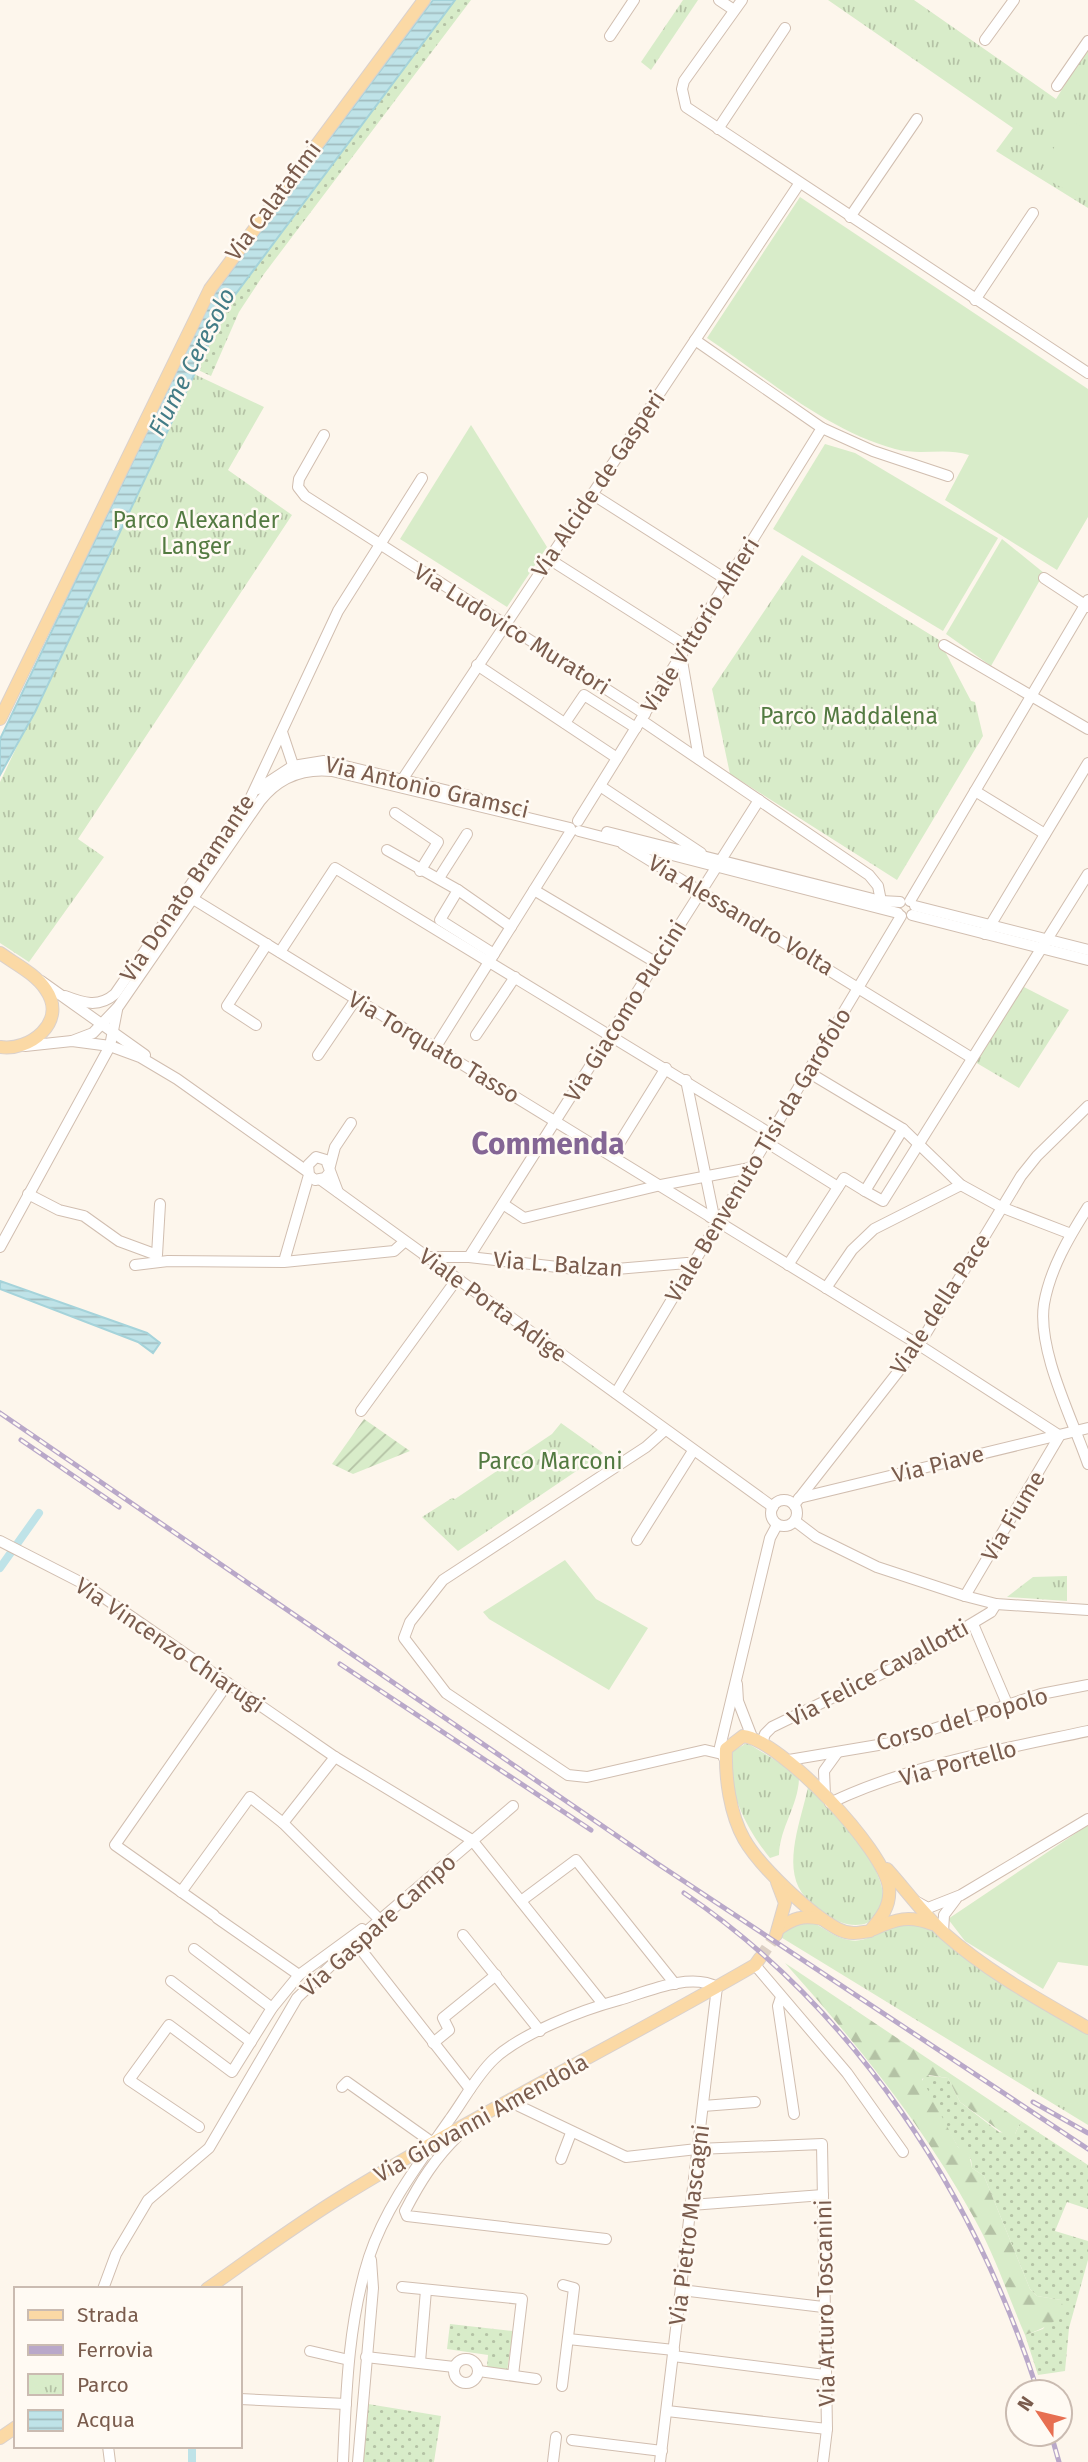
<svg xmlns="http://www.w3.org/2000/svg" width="1088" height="2462" font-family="'Fira Sans',sans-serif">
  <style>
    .grass { fill: url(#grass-dots) }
    .forest { fill: url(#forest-firs) }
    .park { fill: url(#park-tufts) }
    .garden { fill: url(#garden-furrows) }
    .pitch { fill: #d8ecc9 }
    .water { fill: url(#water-rules); stroke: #a5d3da; stroke-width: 2 }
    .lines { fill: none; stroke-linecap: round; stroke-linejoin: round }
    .canal { stroke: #bfe3e8; stroke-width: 8 }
    .major-tunnel { stroke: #dcd0c4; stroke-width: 12; stroke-dasharray: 12 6; stroke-linecap: butt }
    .minor-casing { stroke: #d1beb0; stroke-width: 12 }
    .major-casing { stroke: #dad1cd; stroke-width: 14 }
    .minor { stroke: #fff; stroke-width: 10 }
    .major { stroke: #fbd9a5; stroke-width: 12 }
    .rail-casing { stroke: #b9a8c9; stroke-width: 5 }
    .rail { stroke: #fffaf3; stroke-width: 2.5; stroke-dasharray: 8; stroke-linecap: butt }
    .labels { text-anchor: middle; stroke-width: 5; stroke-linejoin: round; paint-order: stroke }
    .street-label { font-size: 23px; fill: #7a5c4d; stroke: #fffaf3 }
    .park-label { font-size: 23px; fill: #537a41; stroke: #fffaf3 }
    .water-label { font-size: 24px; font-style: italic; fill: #437c86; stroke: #fffaf3 }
    .district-label { font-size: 30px; font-weight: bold; fill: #846695; stroke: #fffaf3 }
  </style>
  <defs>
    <pattern id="grass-dots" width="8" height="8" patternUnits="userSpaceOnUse" patternTransform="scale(1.75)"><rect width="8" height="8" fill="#d8ecc9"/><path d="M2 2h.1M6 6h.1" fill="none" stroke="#b4c2a5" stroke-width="1.8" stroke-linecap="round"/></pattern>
    <pattern id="forest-firs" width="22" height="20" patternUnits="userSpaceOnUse" patternTransform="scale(1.75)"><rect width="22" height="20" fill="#d8ecc9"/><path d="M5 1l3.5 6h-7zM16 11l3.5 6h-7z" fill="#b4c2a5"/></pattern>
    <pattern id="park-tufts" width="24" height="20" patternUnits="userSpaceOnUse" patternTransform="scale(1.75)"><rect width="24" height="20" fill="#d8ecc9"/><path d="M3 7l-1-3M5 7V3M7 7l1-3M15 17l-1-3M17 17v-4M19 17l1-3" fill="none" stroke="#b4c2a5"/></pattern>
    <pattern id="garden-furrows" width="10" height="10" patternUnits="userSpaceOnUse" patternTransform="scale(1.75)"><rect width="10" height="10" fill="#d8ecc9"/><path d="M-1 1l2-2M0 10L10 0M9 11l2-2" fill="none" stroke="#b4c2a5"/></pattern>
    <pattern id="water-rules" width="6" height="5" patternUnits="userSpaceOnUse" patternTransform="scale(1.75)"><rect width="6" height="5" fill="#bfe3e8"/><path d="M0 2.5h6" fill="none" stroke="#a0bbbe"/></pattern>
  </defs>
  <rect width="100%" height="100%" fill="#fdf6ec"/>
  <!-- grass -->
  <g class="grass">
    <polygon points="455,0 471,0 264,274 239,312 211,376 196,369 226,307 243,281"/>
    <polygon points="924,2075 948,2078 960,2102 999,2132 1015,2134 1021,2121 1088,2165 1088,2209 1067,2202 1055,2231 1088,2241 1088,2260 1069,2328 1065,2371 1038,2375 1025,2335 1043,2329 1048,2322 1057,2319 1061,2300 1037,2296 1030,2289 984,2176 972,2168 971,2159 958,2147 922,2084"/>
    <polygon points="450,2324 513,2331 507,2371 487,2367 488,2355 447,2349"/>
    <polygon points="362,2403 441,2416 434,2462 358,2462"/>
  </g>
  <!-- forest -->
  <path class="forest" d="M785,1963l236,158 -6,13 -8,2 -47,-34 -12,-24 -19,-3 -7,4 36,68 11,7 3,14 12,8 46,113 7,7 24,4 4,13c-9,9 -27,18 -40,22 -17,-39 -30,-80 -51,-117 -52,-95 -118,-175 -189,-255z"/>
  <!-- park -->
  <g class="park">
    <polygon points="683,0 698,0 651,70 641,62"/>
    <polygon points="828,0 914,0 1056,99 1088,48 1088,208 996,151 1013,128"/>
    <polygon points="194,374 264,407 228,470 292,515 78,839 104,857 29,962 0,943 0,782"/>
    <polygon points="802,555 939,640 971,701 975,702 983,736 897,880 730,774 712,689"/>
    <polygon points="1022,986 1069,1010 1019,1088 975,1062"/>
    <polygon points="561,1423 603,1453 458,1551 422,1517 452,1498 455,1499 552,1434"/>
    <polygon points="1067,1576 1067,1601 1007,1597 1033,1577"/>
    <path d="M747,1743l38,23 14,13c-1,27 -19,48 -20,76l-9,3c-22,-27 -46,-70 -37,-107z"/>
    <path d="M808,1787c23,25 111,107 59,136 -13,5 -30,0 -41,-9 -7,-6 -18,-13 -24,-21 -20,-29 0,-75 6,-106z"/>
    <path d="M810,1921c13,6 25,17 39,19 15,3 24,-5 36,-11 15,-6 29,-4 43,-1l160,105v92l-309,-189 6,-8z"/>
  </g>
  <!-- garden -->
  <polygon class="garden" points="364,1419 410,1451 353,1474 332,1464"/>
  <!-- pitch -->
  <g class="pitch">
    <polygon points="1069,120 1088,130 1088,202 1039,175"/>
    <path d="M800,197l288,192v128l-31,53 -112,-70 24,-45c-24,-8 -48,1 -74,-6 -69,-19 -128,-71 -188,-111z"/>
    <polygon points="471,425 547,547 507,607 400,539"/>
    <polygon points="825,444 855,453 998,538 943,631 773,529"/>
    <polygon points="1002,539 1044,573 991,666 946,634"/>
    <polygon points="565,1560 596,1599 648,1628 609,1690 489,1619 483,1612"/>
    <polygon points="1088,1825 1088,1966 1058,1962 1043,1989 965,1941 948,1919"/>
  </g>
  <!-- water -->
  <g class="water">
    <polygon points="433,0 455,0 226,307 35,712 0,775 0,739 211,298"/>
    <polygon points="0,1281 147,1333 160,1343 153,1353 138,1342 0,1289"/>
  </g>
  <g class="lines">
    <!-- canal -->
    <g class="canal">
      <polyline points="0,1568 39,1513"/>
      <polyline points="192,2462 192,2446"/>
    </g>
    <!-- major-tunnel -->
    <polyline class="major-tunnel" points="760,1958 776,1935"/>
    <defs>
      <g id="minor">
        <polyline points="719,0 734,10"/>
        <polyline points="742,0 684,81 682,89 686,107 1088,373"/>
        <polyline points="610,36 634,0"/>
        <polyline points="985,40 1014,0"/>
        <polyline points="1057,86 1088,41"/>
        <polyline points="718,129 785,28"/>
        <polyline points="850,217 917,119"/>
        <polyline points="975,300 1033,213"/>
        <polyline points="695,340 822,428 873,451 948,476"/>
        <polyline points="324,435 299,479 298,487 305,496 645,714"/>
        <polyline points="592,494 727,580"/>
        <polyline points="549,559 686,646"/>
        <polyline points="1044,578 1088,607"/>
        <polyline points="944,645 1088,729"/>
        <polyline points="681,655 699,759"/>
        <polyline points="477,665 617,758"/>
        <polyline points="641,720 869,875 878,886 881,901"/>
        <polyline points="565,723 584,695 636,728"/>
        <polyline points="282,732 295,771"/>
        <polyline points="398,786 799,184"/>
        <polyline points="600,786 701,853"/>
        <polyline points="258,789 293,766 324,761 478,798"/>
        <polyline points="975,791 1045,834"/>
        <polyline points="395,813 438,842 420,871"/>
        <polyline points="578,821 822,428"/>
        <polyline points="579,831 898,913"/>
        <polyline points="607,832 881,901 900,902"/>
        <polyline points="623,844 972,1058"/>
        <polyline points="387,850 458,890 440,920 494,954"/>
        <polyline points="439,878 467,834"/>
        <polyline points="458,890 511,927"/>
        <polyline points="534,890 655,962"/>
        <polyline points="185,894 919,1345 1057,1434"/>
        <polyline points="910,901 1088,600"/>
        <polyline points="915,906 1088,950"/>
        <polyline points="912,915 1088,960"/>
        <polyline points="985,934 1088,763"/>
        <polyline points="280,952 335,868 771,1134"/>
        <polyline points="41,981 145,1055"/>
        <path d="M65,996c18,7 34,12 50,-2l135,-195 88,-188 84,-133"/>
        <polyline points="256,1025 227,1006 267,944"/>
        <polyline points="476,1035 515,977"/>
        <path d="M72,1041l21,-8 25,-26 142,-206c18,-23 43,-33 72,-30l238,57"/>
        <polyline points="25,1046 72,1041 110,1046 140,1057 177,1079 308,1172"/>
        <polyline points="435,1048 571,831"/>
        <polyline points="318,1055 356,999"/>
        <polyline points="808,1072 903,1129 961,1185 1001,1207 1071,1234"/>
        <polyline points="686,1080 713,1212 710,1217"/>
        <polyline points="903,1129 865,1191 883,1201 1088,874"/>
        <polyline points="766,1142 838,1187"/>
        <polyline points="612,1155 666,1068"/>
        <polyline points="330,1166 335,1147 351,1123"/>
        <polyline points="330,1172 325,1178 315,1180 309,1175 308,1165 316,1157 326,1160 338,1192"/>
        <polyline points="321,1180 773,1507"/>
        <polyline points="28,1194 59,1210 84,1216 119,1241 157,1255 160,1204"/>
        <polyline points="503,1204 524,1218 661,1185 750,1168"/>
        <path d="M1088,1207c-19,30 -38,62 -44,97 -7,47 29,116 44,160"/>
        <polyline points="0,1247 110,1046 117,1010"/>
        <polyline points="425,1257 469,1257 593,1271 687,1263 691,1266"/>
        <polyline points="469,1257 759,800"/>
        <polyline points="285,1258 309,1175"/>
        <polyline points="135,1265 168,1261 284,1262 394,1251 404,1242"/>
        <polyline points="788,1265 844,1178 865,1191"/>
        <polyline points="826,1288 852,1250 874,1229 961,1185"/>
        <polyline points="616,1393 901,916"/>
        <polyline points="361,1411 457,1279"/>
        <polyline points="665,1430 646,1447 443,1580 410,1622 404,1638 446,1693 568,1775 587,1777 705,1750 722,1754"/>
        <polyline points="799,1498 1088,1428"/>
        <circle cx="784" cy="1513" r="13"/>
        <polyline points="794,1505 919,1345 1021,1176 1037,1156 1088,1106"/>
        <polyline points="795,1521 816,1537 877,1567 965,1596 996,1604 1088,1610"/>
        <polyline points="637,1540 693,1451"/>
        <polyline points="0,1541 84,1584 335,1757 472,1840 603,2004"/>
        <polyline points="965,1596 1060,1435"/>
        <polyline points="973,1624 1008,1706"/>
        <polyline points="737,1684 738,1701 752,1737"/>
        <polyline points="762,1743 765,1734 772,1727 918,1656 991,1612 996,1604"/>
        <polyline points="724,1758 720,1747 770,1538 777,1525"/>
        <polyline points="789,1760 890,1743 1041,1694 1088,1685"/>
        <polyline points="825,1796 824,1771 837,1753"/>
        <path d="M830,1803c79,-38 173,-54 258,-72"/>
        <polyline points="283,1823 335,1757"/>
        <polyline points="181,1892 250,1797 283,1823 380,1920"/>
        <polyline points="521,1901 576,1860 675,1984"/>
        <polyline points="917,1902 928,1908 961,1895 1088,1819"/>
        <polyline points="214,1915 115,1845 228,1683"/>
        <polyline points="217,1918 299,1975"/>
        <polyline points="943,1932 944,1915 956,1899"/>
        <polyline points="463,1935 540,2031"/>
        <polyline points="355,1942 470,2089"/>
        <polyline points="194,1949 272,2008"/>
        <polyline points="755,1965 847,2073 903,2152"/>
        <polyline points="171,1981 251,2042"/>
        <polyline points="781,1997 778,2006 794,2114"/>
        <polyline points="433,2043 449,2030 443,2018 496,1975"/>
        <polyline points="342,2087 347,2082 433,2143"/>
        <polyline points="515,2099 519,2106 626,2157 697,2149 822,2144 827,2429 823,2462"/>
        <polyline points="703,2106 755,2102"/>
        <polyline points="199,2127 129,2080 169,2025 232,2072 272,2008 299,1975 362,1929"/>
        <path d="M459,2129v6c-24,23 -39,47 -54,76l2,5 199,23"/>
        <polyline points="561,2159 571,2133"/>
        <polyline points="691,2205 823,2195"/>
        <polyline points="402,2287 522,2299 513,2375"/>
        <polyline points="103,2289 116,2254 148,2200 209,2148 297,1998 368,1930 513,1806"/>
        <polyline points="681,2290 823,2307"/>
        <polyline points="568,2339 674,2350"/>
        <polyline points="310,2351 349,2360"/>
        <polyline points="673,2356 825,2375"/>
        <polyline points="366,2357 454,2367"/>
        <circle cx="466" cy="2371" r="12"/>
        <polyline points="420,2362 426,2290"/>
        <polyline points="479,2371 536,2379"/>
        <polyline points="562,2386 574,2288 563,2285"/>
        <polyline points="240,2399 346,2404"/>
        <polyline points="667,2411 827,2429"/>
        <polyline points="572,2440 662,2451"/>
        <polyline points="108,2446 110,2462"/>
        <path d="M343,2462c3,-68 5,-140 26,-205 17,-51 51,-95 81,-138 14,-19 26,-43 44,-60 28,-26 88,-49 125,-59 27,-8 71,-28 98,-13l-57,475"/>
        <polyline points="358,2462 373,2288 371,2260"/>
        <polyline points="553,2462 556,2437"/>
      </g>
      <g id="major">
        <polyline points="0,719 210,289 424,0"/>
        <path d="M0,953c15,11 36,21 46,37 22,32 -17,62 -46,57"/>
        <path d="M743,1736c38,4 142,114 146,152 2,18 -8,30 -19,43 -11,2 -21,4 -32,-2 -28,-15 -78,-62 -94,-90 -14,-25 -19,-61 -18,-90z"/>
        <path d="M887,1869c19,21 37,46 58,65 43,38 93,65 143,94"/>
        <path d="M778,1929c16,-11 24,-14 44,-10"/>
        <path d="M874,1929c22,-10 35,-14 58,-5"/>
        <polyline points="776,1935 785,1903 777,1882"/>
        <path d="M207,2289c44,-31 86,-62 131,-90 136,-84 279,-154 417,-234l5,-7"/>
        <polyline points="0,2438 16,2427"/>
      </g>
    </defs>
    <!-- minor casing -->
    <use href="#minor" class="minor-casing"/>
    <!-- major casing -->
    <use href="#major" class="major-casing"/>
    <!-- minor -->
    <use href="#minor" class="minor"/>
    <!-- major -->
    <use href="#major" class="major"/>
    <defs>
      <g id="rail">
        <polyline points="0,1413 658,1864 1088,2149"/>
        <polyline points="21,1440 119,1507"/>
        <polyline points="340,1664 591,1830"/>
        <path d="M684,1893c172,117 291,302 354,499"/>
        <polyline points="1033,2102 1088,2133"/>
        <polyline points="1051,2434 1059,2462"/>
      </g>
    </defs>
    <!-- rail casing -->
    <use href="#rail" class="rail-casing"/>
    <!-- rail -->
    <use href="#rail" class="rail"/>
  </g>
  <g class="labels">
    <!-- street labels -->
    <g class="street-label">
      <text transform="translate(273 201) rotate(-53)" y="8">Via Calatafimi</text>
      <text transform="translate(598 484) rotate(-56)" y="8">Via Alcide de Gasperi</text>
      <text transform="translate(700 625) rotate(-58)" y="8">Viale Vittorio Alfieri</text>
      <text transform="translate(512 629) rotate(32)" y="8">Via Ludovico Muratori</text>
      <text transform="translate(427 787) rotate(13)" y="8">Via Antonio Gramsci</text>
      <text transform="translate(187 888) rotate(-56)" y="8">Via Donato Bramante</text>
      <text transform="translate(741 915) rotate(31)" y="8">Via Alessandro Volta</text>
      <text transform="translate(625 1011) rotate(-58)" y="8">Via Giacomo Puccini</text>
      <text transform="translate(434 1047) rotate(31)" y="8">Via Torquato Tasso</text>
      <text transform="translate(758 1155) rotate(-59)" y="8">Viale Benvenuto Tisi da Garofolo</text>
      <text transform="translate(558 1264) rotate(4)" y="8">Via L. Balzan</text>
      <text transform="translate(940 1304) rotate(-57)" y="8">Viale della Pace</text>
      <text transform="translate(493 1305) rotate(36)" y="8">Viale Porta Adige</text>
      <text transform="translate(938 1464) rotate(-14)" y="8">Via Piave</text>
      <text transform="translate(1013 1516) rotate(-59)" y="8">Via Fiume</text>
      <text transform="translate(170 1645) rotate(34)" y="8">Via Vincenzo Chiarugi</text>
      <text transform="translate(878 1673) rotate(-28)" y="8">Via Felice Cavallotti</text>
      <text transform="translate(962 1719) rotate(-16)" y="8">Corso del Popolo</text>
      <text transform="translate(958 1763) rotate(-15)" y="8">Via Portello</text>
      <text transform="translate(378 1925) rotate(-42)" y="8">Via Gaspare Campo</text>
      <text transform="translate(481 2118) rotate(-29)" y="8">Via Giovanni Amendola</text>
      <text transform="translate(689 2225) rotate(-83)" y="8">Via Pietro Mascagni</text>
      <text transform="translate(825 2303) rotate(-91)" y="8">Via Arturo Toscanini</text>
    </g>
    <!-- park labels -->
    <g class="park-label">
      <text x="196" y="528">Parco Alexander<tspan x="196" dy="26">Langer</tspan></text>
      <text x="849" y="724">Parco Maddalena</text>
      <text x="550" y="1469">Parco Marconi</text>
    </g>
    <!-- water labels -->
    <g class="water-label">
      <text transform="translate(192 362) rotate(-63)" y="8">Fiume Ceresolo</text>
    </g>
    <!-- district labels -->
    <g class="district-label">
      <text x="548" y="1154">Commenda</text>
    </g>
  </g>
  <!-- legend -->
  <rect x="14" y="2287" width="228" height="161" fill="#fffaf3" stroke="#cabbb1" stroke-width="2"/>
  <rect x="28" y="2310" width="35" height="10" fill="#fbd9a5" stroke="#cabbb1" stroke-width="2"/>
  <text x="77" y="2322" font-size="21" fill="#7a5c4d">Strada</text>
  <rect x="28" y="2345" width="35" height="10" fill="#b9a8c9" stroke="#cabbb1" stroke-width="2"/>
  <text x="77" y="2357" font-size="21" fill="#7a5c4d">Ferrovia</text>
  <rect x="28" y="2374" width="35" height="21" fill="url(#park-tufts)" stroke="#cabbb1" stroke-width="2"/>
  <text x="77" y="2392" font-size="21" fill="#7a5c4d">Parco</text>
  <rect x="28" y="2410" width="35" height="21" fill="url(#water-rules)" stroke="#cabbb1" stroke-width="2"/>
  <text x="77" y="2427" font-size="21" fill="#7a5c4d">Acqua</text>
  <!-- north arrow -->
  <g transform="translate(1039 2413) rotate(305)"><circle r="33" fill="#fffaf3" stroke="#cabbb1" stroke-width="2"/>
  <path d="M0-5L12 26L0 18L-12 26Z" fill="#e76f51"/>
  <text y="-10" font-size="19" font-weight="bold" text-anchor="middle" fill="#7a5c4d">N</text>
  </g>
</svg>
